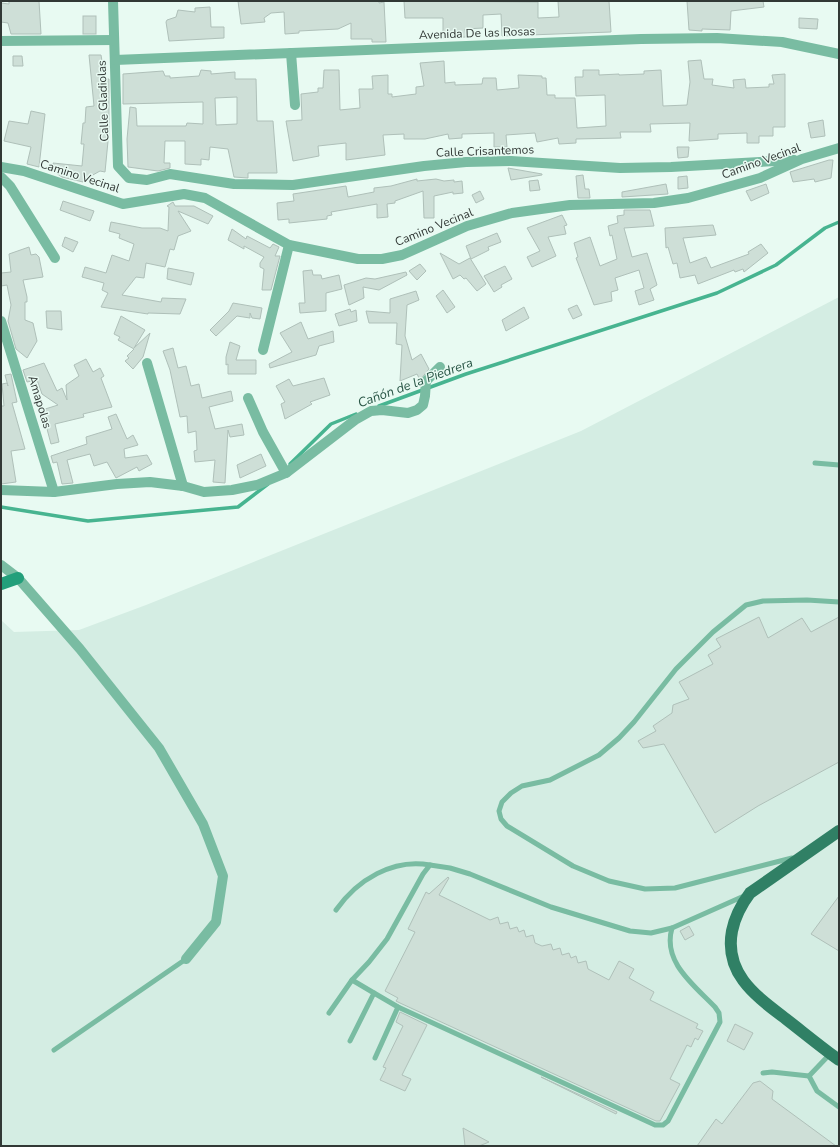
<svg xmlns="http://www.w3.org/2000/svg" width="840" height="1147" font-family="'Nunito Sans',sans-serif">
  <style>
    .built { fill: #d4ede3 }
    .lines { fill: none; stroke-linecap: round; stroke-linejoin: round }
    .stream { stroke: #47b490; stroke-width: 3.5 }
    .building { fill: #cedfd7; stroke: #afc0b9; fill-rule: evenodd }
    .lane { stroke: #79bca2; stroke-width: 5 }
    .street { stroke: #79bca2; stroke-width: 10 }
    .secondary { stroke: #239f7b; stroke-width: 12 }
    .primary { stroke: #308065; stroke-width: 12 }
    .labels { text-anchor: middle; stroke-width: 3; stroke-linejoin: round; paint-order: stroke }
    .street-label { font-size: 12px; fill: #313835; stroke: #e8faf2 }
    .water-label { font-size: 13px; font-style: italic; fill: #285545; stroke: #e8faf2 }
  </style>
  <rect width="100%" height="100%" fill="#e8faf2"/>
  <!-- built -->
  <polygon class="built" points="839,297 839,1146 1,1146 1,620 14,632 79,630 146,605 581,431"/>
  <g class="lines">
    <!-- stream -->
    <g class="stream">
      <polyline points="379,406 466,374 717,293 776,265 825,228 839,222"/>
      <polyline points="290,464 331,424 356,414"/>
      <polyline points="1,507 88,521 238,507 268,484"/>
    </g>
  </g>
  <!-- building -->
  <g class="building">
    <polygon points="9,1 39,1 41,34 11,34 8,23 1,22 1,3 9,4"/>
    <polygon points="238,1 379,1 379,3 384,2 386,42 372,42 372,39 351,39 351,23 338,29 299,31 299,33 285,34 284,12 271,13 264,18 265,22 241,24"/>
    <polygon points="404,1 538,2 538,18 559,17 558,1 609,1 611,32 502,36 501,14 483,15 483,28 465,29 466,37 443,38 443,18 405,18"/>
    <polygon points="687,1 763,1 764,7 731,11 730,30 702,29 702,31 689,30"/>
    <polygon points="210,7 211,27 224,27 224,38 169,41 166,22 167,20 176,17 178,10 195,12 195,8"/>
    <rect x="83" y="16" width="13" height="18"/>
    <polygon points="799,18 818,19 817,29 799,28"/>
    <polygon points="89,55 101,55 105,79 109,79 109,131 105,172 100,171 91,176 90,181 84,179 83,182 62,177 56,173 53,163 82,166 84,144 81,144 83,123 85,123 86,107 94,106"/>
    <polygon points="13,56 22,56 23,66 13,66"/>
    <polygon points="701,60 704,79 713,79 712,85 734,88 733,80 745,79 746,88 769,87 769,84 774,84 772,75 785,74 785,127 773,127 773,136 759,136 759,143 747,143 747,133 718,134 718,139 689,141 690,123 650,124 651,132 620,132 621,138 576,139 576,143 559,144 558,138 537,142 535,133 506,135 507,147 494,147 494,133 462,134 462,138 449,139 448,134 425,139 404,139 404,134 383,135 385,155 346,160 346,143 318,146 319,156 293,161 286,121 302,120 301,94 318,92 318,88 323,88 324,70 339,70 340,110 360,108 359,89 373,89 372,76 388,75 388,94 392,94 392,97 416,94 416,87 424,86 420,63 444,61 445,83 455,82 455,85 482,84 483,78 496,78 497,90 519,88 518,75 542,76 542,78 546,78 547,95 555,95 555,98 575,98 577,128 606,126 605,95 576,96 575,77 583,77 583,70 599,70 599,75 619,74 619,75 644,74 644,71 661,70 663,106 687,105 690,82 688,61"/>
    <path d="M201,70l10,1v3l24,-2v7h21l1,42h16l4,52h-29v5l-14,-1 -6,-28 -18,-2 -1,13 -8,-1v6l-16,-1v-23h-20l-1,22h6v5l-12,3 -30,-4 -1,-28 3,-32 6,1 1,18h49l1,-3 16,1v-22l-80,2v-30l40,-3 2,5h5v2l29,-2zM237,97v27l-21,1 -1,-27z"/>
    <polygon points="31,111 45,114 39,167 27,164 31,147 4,141 9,121 28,124"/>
    <polygon points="823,120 825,136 811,138 808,123"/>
    <polygon points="677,147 689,147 688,157 678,158"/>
    <polygon points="829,160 833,160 831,178 815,182 814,179 793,182 790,172"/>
    <polygon points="508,168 542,174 542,175 511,180"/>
    <polygon points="583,175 585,189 589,189 590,198 578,198 576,176"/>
    <polygon points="687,176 688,188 678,189 678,177"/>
    <polygon points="417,179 417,181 436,179 444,181 454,180 454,182 462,181 463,193 453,194 453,192 434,196 434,218 424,218 423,191 395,201 395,203 387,204 388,217 377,218 377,204 331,212 332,215 327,216 327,219 289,223 289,219 278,220 277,203 294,201 293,194 346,186 348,197 374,192 374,188 391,186"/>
    <polygon points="538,180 540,190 530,191 529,181"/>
    <polygon points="666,184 668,194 622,197 622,192"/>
    <polygon points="766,184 769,193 751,201 746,191"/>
    <polygon points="480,191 484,199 476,203 472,195"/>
    <polygon points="63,201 94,211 90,221 60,210"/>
    <polygon points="173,202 175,206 194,206 213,216 208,224 178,211 191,231 178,236 174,250 170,249 165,267 146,263 144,278 136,277 122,295 161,302 162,298 186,299 180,314 148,313 148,314 101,307 108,293 102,290 104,283 82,277 85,267 106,273 112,255 129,261 134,244 119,238 120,234 109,231 111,222 142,228 160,228 168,231 169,207 167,206"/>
    <polygon points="624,210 650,210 654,226 624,228 632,257 647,253 657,285 650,289 654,300 639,305 635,291 644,288 639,270 615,278 618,290 611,292 612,301 594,305 576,258 578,257 574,243 590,237 600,266 617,259 612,235 610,236 608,226 618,223 617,216 624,215"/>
    <polygon points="562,215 567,225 564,226 566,234 548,237 556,256 532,267 527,257 540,251 527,228"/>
    <polygon points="713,225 716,235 683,238 690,263 706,257 711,268 749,254 748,252 761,244 768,253 744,272 743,269 735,272 734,270 698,284 695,275 680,278 677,263 673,264 668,247 666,248 665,228"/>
    <polygon points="232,229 246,239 247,236 270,248 273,244 279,247 275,256 280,256 271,290 262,290 264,269 260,267 260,263 264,257 244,246 244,249 228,240"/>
    <polygon points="497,233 501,242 488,247 489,250 471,259 466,246"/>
    <polygon points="65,237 78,242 73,252 62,246"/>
    <polygon points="29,247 31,255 36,254 39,257 43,277 23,280 27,297 27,302 25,302 25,320 33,323 37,341 27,358 16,349 8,321 11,305 7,285 1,286 1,273 11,272 9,254"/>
    <polygon points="440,253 459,264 470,258 486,284 477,291 466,278 464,279 460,275 453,279"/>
    <polygon points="420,264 426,271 417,280 409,271"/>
    <polygon points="505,266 512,279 501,285 502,287 494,292 484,276"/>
    <polygon points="168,268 194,273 191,285 167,279"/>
    <polygon points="312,270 313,275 321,275 322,279 339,275 342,289 326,293 326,311 300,313 299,303 305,303 303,271"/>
    <polygon points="406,272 407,275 379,290 363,287 364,298 349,305 344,285 366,278 375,279"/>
    <polygon points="443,290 455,307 447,313 436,296"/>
    <polygon points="416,291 419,300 407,305 405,336 412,360 421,354 429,369 420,380 417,374 400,381 402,345 396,344 397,323 369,323 366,311 390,313 390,299"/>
    <polygon points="233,303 262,308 260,319 252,318 250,313 250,318 237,316 216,336 210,330 229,311"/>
    <polygon points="577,305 582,315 573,319 568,309"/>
    <polygon points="524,307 529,318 506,331 502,320"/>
    <polygon points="350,309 351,312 356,310 357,321 339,326 335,314"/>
    <polygon points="46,311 61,311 62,330 47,328"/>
    <polygon points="121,316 145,330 134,348 150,333 143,357 133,369 125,361 129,358 127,356 134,349 118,340 120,337 114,334"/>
    <polygon points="301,322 308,339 333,331 334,342 319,346 316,355 270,368 269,364 292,352 280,333"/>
    <polygon points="230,342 240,346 236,360 256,360 256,374 228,374 228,364 226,365 226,357"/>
    <polygon points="173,348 178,368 186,366 191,386 199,384 202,398 231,391 233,401 209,407 215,429 242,424 244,435 230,437 228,430 225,483 213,482 215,460 195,462 194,451 197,450 196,431 188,433 187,416 180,417 170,370 163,351"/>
    <polygon points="86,359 93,372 100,368 104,376 101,378 112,407 83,414 84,417 55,424 59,442 51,444 42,410 58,405 42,394 37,380 27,382 23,370 44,363 57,391 62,388 67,400 66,385 79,376 74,365"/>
    <polygon points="11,374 17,402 12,403 25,449 11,451 16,482 1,484 1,406 4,406 2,384 7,383 8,386 5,375"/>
    <polygon points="324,378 330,395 310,402 312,404 285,419 281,404 285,402 276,386 289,379 293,386"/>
    <polygon points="116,414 127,439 133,435 138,445 124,449 125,458 147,455 152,464 139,471 137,467 116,478 107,462 94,466 90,454 67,460 73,483 62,484 57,462 53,463 51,456 87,444 86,437 112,429 108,417"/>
    <polygon points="261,454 266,466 240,478 237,465"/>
    <polygon points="759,617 768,638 802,618 811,632 839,617 839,762 758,806 715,833 664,744 643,748 638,741 656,731 653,726 672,713 673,705 689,699 679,682 713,664 708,655 721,647 716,639"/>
    <polygon points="448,877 449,878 439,895 490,920 498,917 500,924 508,922 510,929 517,927 519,932 524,930 526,937 533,935 535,943 542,946 551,944 553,950 560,948 562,955 569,953 571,958 576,956 578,963 586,961 588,969 609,980 619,961 634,969 629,978 654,992 650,1000 698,1024 696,1028 703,1031 698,1040 695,1038 691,1047 687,1045 670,1079 680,1084 660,1121 656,1121 400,1003 396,1001 398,998 385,991 415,932 408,929 426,892 429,894"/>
    <polygon points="839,896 839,951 811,934"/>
    <polygon points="689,926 694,935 685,940 680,931"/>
    <polygon points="400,1012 427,1025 402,1075 411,1079 405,1091 380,1080 386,1068 383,1067 403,1026 396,1022"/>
    <polygon points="735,1024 753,1033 744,1050 727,1041"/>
    <polygon points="541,1077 617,1112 616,1114"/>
    <polygon points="760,1081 773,1091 772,1099 836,1146 697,1146 716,1119 722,1124 753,1083"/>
    <polygon points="463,1128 489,1142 479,1146 465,1146"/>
  </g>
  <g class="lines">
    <!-- lane -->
    <g class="lane">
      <polyline points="815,463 839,465"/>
      <polyline points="792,858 675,888 645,889 609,881 573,866 507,826 501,819 499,811 502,802 511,793 522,786 550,780 599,755 619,738 634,722 676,669 713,632 746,605 763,601 807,600 839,602"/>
      <path d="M336,910c21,-30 57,-52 94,-45"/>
      <path d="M374,993l24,14 257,118h8l5,-4 52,-99 -1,-9 -4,-6c-21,-22 -53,-45 -43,-79"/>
      <polyline points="329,1013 352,980 369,962 387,939 423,874 430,865 450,868 470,874 551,907 630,931 651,933 672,928 744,896"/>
      <polyline points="350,1041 374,993 352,980"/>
      <polyline points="54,1050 186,959"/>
      <polyline points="830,1054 809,1076 817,1091 839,1107"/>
      <polyline points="375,1058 398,1007"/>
      <polyline points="763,1073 772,1072 809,1076"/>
    </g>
    <!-- street -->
    <g class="street">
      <polyline points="113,1 118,166 129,178 147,180 170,174 234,184 293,185 424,166 466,162 511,161 620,168 671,167 794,160"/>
      <polyline points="1,41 114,40"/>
      <polyline points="291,53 295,105"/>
      <polyline points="115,60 641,39 717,38 782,42 839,54"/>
      <polyline points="1,167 24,171 123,204 184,194 205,198 289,245 358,259 382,259 402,255 467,226 512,213 570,205 654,203 688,198 760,178 802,159 839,148"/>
      <polyline points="1,177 10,186 55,258"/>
      <polyline points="1,321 54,492"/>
      <polyline points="263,350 289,245"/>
      <polyline points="147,363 183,486"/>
      <polyline points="248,398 263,432 286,473"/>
      <polyline points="1,490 54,492 117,484 150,482 183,486 204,492 232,490 257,485 286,473 355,420 371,411 382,410 408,413 417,410 423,405 425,396 426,381 440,367"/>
      <polyline points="1,565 18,578 80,649 159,748 203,824 223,876 216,922 186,959"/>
    </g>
    <!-- secondary -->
    <polyline class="secondary" points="1,584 18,578"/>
    <!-- primary -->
    <path class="primary" d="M839,831l-89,62c-9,12 -15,23 -18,38 -8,43 24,65 54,88 18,14 35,28 53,41"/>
  </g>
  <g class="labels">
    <!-- street labels -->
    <g class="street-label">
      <text transform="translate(477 33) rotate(-2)" y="4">Avenida De las Rosas</text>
      <text transform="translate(103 101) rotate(-92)" y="4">Calle Gladiolas</text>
      <text transform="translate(485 151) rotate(-2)" y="4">Calle Crisantemos</text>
      <text transform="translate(761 161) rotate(-20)" y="4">Camino Vecinal</text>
      <text transform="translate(80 176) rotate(18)" y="4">Camino Vecinal</text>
      <text transform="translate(434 227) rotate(-22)" y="4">Camino Vecinal</text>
      <text transform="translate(40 402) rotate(73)" y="4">Amapolas</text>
    </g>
    <!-- water labels -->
    <g class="water-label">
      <text transform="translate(415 382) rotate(-20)" y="5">Cañón de la Piedrera</text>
    </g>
  </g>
  <!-- border -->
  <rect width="840" height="1147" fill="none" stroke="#313835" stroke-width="4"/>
</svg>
